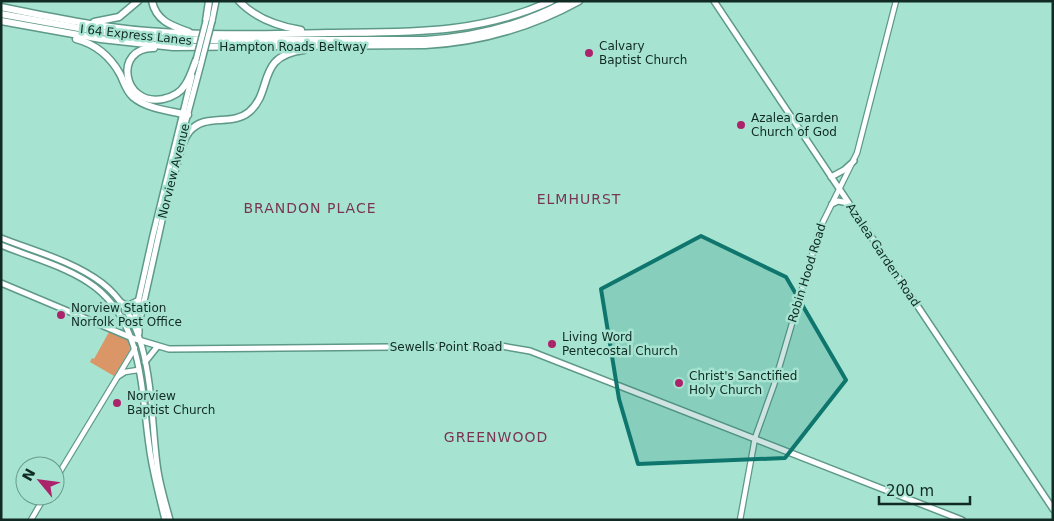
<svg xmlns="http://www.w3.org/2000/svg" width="1054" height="521" font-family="'DejaVu Sans',sans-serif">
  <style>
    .green { fill: #db9667 }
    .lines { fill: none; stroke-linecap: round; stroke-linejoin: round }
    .minor-casing { stroke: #5e9988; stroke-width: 7 }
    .major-casing { stroke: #5e9988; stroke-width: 8 }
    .highway-casing { stroke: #5e9988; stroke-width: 9 }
    .minor { stroke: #fff; stroke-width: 4.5 }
    .major { stroke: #fff; stroke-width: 5 }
    .highway { stroke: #fff; stroke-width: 6 }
    .major-bridge-casing { stroke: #5e9988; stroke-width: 8; stroke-linecap: butt }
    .major-bridge { stroke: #fff; stroke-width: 5 }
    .marked { fill: #0f766e; fill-opacity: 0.2; stroke: #0f766e; stroke-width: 4; stroke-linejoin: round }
    .poi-dot { fill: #ab246b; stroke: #a6e4d1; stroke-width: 2 }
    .labels { text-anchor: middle; stroke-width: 5; stroke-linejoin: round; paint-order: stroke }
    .street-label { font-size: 12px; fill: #112a23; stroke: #a6e4d1 }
    .poi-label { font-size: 12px; fill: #112a23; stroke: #a6e4d1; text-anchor: start }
    .neighbourhood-label { font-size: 14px; letter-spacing: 1px; fill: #793654; stroke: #a6e4d1 }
  </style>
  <rect width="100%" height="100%" fill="#a6e4d1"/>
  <!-- green -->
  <polygon class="green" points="109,332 128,340 130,350 114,376 90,362 92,358 94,359"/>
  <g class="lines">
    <defs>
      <g id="minor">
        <polyline points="119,376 125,372 138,370"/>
        <polyline points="55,480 135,348"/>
        <polyline points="31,520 45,496"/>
        <polyline points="740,520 755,438 774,385 820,228 857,153 896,1"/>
      </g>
      <g id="major">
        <polyline points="714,1 1053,509"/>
        <polyline points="212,21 216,1"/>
        <polyline points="180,143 202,60"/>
        <polyline points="831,177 844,170 854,161"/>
        <polyline points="832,204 838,201 848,203"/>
        <path d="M1,238c33,13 72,23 101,45 53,41 47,121 55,181 2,19 8,37 13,56"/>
        <path d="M1,245c31,13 68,22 94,42 48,37 46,103 54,158 3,25 10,50 16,75"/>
        <polyline points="1,283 132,338 169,349 501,346 530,351 962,520"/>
        <polyline points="122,303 129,305 139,300"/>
        <polyline points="133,325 153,235 192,76"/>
        <polyline points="139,333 139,324 171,180"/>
        <polyline points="145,362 157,347"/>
      </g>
      <g id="highway">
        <path d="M152,1c4,20 20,25 37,31"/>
        <path d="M239,1c16,17 38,25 62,29"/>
        <path d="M1,7c49,10 97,20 146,24 60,5 121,3 181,2 79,-1 149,2 223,-32"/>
        <path d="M1,14l100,18 71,8h253c49,-3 98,-15 142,-39"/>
        <path d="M1,21l100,18 72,8 252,-2c56,-3 105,-17 154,-44"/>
        <polyline points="206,21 209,1"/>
        <polyline points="94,22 119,17 138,1"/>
        <path d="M76,39c19,5 34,17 44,35 4,8 6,17 13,23 14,12 38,14 55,18"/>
        <path d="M154,48c-41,-1 -32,59 9,51 9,-2 18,-7 22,-14 5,-7 8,-17 11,-25"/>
        <path d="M170,182c9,-15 8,-36 19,-50 16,-20 42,-5 60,-20 25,-21 6,-56 55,-62"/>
      </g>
    </defs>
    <!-- minor casing -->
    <use href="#minor" class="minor-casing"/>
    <!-- major casing -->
    <use href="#major" class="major-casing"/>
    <!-- highway casing -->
    <use href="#highway" class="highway-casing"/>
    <!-- minor -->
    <use href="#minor" class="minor"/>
    <!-- major -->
    <use href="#major" class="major"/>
    <!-- highway -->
    <use href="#highway" class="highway"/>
    <defs>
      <g id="major-bridge">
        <polyline points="196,60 206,21"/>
        <polyline points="202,60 212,21"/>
      </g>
    </defs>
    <!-- major-bridge casing -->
    <use href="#major-bridge" class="major-bridge-casing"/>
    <!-- major-bridge -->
    <use href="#major-bridge" class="major-bridge"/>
  </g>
  <!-- marked area -->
  <path class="marked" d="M701,236l85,41 60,103 -61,78 -147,6 -19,-65 -18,-110z"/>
  <!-- markers -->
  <g class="poi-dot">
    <circle cx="589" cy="53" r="5"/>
    <circle cx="741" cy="125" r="5"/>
    <circle cx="61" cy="315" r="5"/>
    <circle cx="552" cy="344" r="5"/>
    <circle cx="679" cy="383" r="5"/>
    <circle cx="117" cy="403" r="5"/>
  </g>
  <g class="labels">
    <!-- street labels -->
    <g class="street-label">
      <text transform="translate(136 35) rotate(6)" y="4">I 64 Express Lanes</text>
      <text x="293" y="51">Hampton Roads Beltway</text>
      <text transform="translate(174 171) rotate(-76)" y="4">Norview Avenue</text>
      <text transform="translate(883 255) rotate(56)" y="4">Azalea Garden Road</text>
      <text transform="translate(807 273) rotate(-73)" y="4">Robin Hood Road</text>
      <text x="446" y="351">Sewells Point Road</text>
    </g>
    <!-- poi labels -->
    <g class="poi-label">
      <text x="599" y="50">Calvary<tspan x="599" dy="14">Baptist Church</tspan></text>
      <text x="751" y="122">Azalea Garden<tspan x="751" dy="14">Church of God</tspan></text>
      <text x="71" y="312">Norview Station<tspan x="71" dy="14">Norfolk Post Office</tspan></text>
      <text x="562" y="341">Living Word<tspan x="562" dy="14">Pentecostal Church</tspan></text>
      <text x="689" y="380">Christ's Sanctified<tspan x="689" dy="14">Holy Church</tspan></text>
      <text x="127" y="400">Norview<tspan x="127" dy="14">Baptist Church</tspan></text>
    </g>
    <!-- neighbourhood labels -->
    <g class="neighbourhood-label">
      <text x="579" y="204">ELMHURST</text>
      <text x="310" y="213">BRANDON PLACE</text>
      <text x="496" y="442">GREENWOOD</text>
    </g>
  </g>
  <!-- border -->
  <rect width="1054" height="521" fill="none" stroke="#112a23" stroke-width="5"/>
  <!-- north arrow -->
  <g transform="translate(40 481) rotate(299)"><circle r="24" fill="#a6e4d1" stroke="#6a9a8b"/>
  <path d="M0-4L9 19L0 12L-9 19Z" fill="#ab246b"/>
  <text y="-8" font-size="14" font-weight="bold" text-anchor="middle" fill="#112a23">N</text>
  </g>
  <!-- scale -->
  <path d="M879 496v8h91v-8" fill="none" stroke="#112a23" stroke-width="2.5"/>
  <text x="886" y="496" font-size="15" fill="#112a23" stroke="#a6e4d1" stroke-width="4" paint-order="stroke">200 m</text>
</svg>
